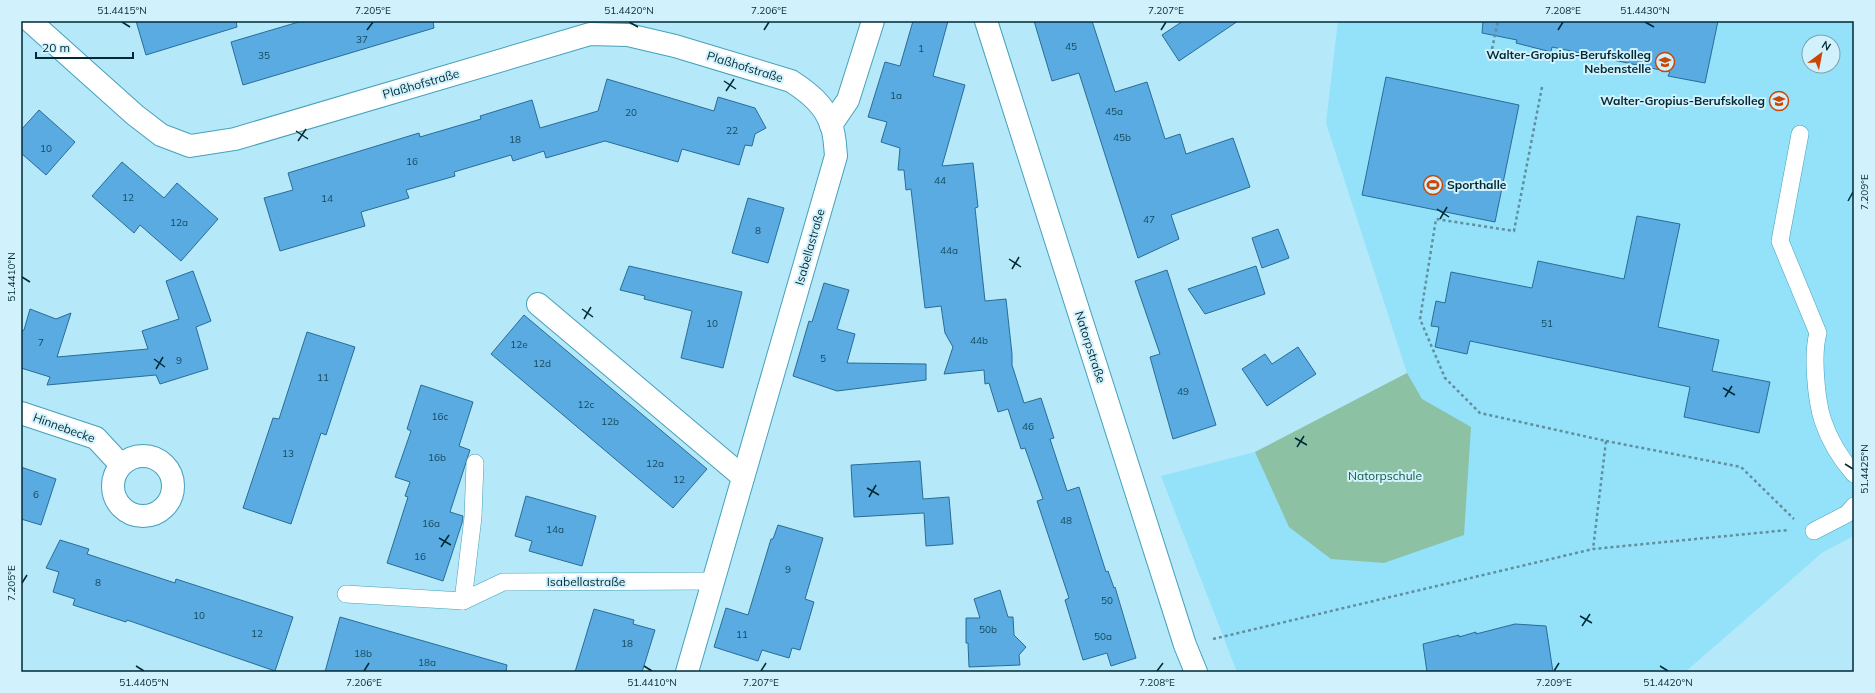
<svg xmlns="http://www.w3.org/2000/svg" width="1875" height="693" font-family="Mulish,sans-serif">
  <style>
    .built { fill: #94e1fa; fill-rule: evenodd }
    .green { fill: #8cc1a4 }
    .building { fill: #59abe1; stroke: #296d97 }
    .lines { fill: none; stroke-linecap: round; stroke-linejoin: round }
    .lane-casing { stroke: #45a1bb; stroke-width: 18 }
    .street-casing { stroke: #45a1bb; stroke-width: 24 }
    .path { stroke: #618f9d; stroke-width: 2.5; stroke-dasharray: 3 3; stroke-linecap: butt }
    .lane { stroke: #fff; stroke-width: 17 }
    .street { stroke: #fff; stroke-width: 22 }
    .ticks { fill: none; stroke: #002934; stroke-width: 1.5 }
    .labels { text-anchor: middle; stroke-width: 4; stroke-linejoin: round; paint-order: stroke }
    .number-label { font-size: 10px; fill: #164a5f }
    .poi-label { font-size: 12px; font-weight: bold; fill: #002934; stroke: #d1f2fd; text-anchor: end }
    .street-label { font-size: 12px; fill: #002934; stroke: #d1f2fd }
    .park-label { font-size: 12px; fill: #155b3d; stroke: #d1f2fd }
    .neatline { fill: none; stroke: #002934; stroke-width: 1.5 }
    .ticks-label { font-size: 10px; text-anchor: middle; fill: #002934 }
  </style>
  <rect width="100%" height="100%" fill="#b5e8f9"/>
  <!-- built -->
  <path class="built" d="M1338,21h516v515l-31,16 -138,120h-448l-76,-196 94,-24 152,-79 -81,-250zM1809,42h24v24h-24z"/>
  <!-- green -->
  <polygon class="green" points="1407,373 1422,399 1471,427 1464,535 1384,563 1331,559 1289,527 1255,452"/>
  <!-- building -->
  <g class="building">
    <polygon points="136,21 236,21 237,27 146,55"/>
    <polygon points="302,21 433,21 434,28 243,85 231,42"/>
    <polygon points="913,21 948,21 933,76 965,85 942,166 973,163 978,207 975,208 985,301 1006,299 1012,354 1012,365 1024,403 1041,398 1054,438 1050,439 1067,491 1079,487 1106,572 1108,571 1114,588 1115,587 1136,658 1111,666 1107,653 1083,660 1065,600 1069,598 1037,501 1043,499 1025,448 1021,449 1008,409 998,412 989,383 985,384 984,370 944,374 953,347 945,333 941,306 925,308 911,189 906,190 904,170 898,170 900,148 881,142 887,122 868,117 885,62 900,66"/>
    <polygon points="1034,21 1092,21 1115,92 1147,82 1165,139 1180,134 1186,154 1233,138 1250,187 1171,215 1179,239 1138,258 1079,73 1052,81"/>
    <polygon points="1183,21 1238,21 1179,61 1162,35"/>
    <polygon points="1483,21 1718,21 1705,83 1668,76 1670,72 1552,47 1551,52 1516,43 1517,40 1482,33"/>
    <polygon points="1386,77 1519,105 1495,222 1362,195"/>
    <polygon points="607,79 714,111 718,97 755,108 766,128 755,134 752,146 745,145 739,165 682,149 678,162 605,141 546,158 544,151 513,161 511,155 454,172 455,176 406,190 409,198 361,212 365,226 280,251 264,198 293,190 288,173 419,133 420,137 481,119 480,116 532,100 540,128 598,111"/>
    <polygon points="39,110 75,142 46,175 21,153 21,130"/>
    <polygon points="122,162 164,198 177,183 218,219 181,261 140,225 134,233 92,196"/>
    <polygon points="748,198 784,208 768,263 732,253"/>
    <polygon points="1637,216 1680,224 1658,327 1719,340 1712,371 1770,382 1759,433 1684,417 1690,387 1470,341 1467,354 1435,347 1439,327 1431,326 1436,301 1445,303 1451,272 1532,288 1538,261 1624,279"/>
    <polygon points="1278,229 1289,258 1262,268 1252,238"/>
    <polygon points="629,266 742,292 723,368 681,358 692,311 644,299 645,296 620,290"/>
    <polygon points="1256,266 1265,294 1205,314 1188,289"/>
    <polygon points="1167,270 1216,425 1173,439 1150,357 1160,354 1135,281"/>
    <polygon points="193,271 211,321 196,327 208,369 160,384 156,375 47,385 50,377 21,368 21,331 24,330 30,309 56,319 71,313 57,357 148,349 142,331 179,319 166,281"/>
    <polygon points="824,283 849,290 837,329 855,334 847,363 926,364 926,380 837,391 793,376 809,321 812,322"/>
    <polygon points="524,315 707,469 673,508 491,354"/>
    <polygon points="307,332 355,347 326,435 321,433 291,524 243,508 273,418 279,419"/>
    <polygon points="1298,347 1316,374 1267,406 1242,369 1265,354 1272,364"/>
    <polygon points="421,385 473,402 459,446 470,450 450,512 463,516 462,523 443,581 387,563 408,497 405,496 410,482 395,477 411,431 407,429"/>
    <polygon points="920,461 923,499 949,497 953,544 926,546 924,513 854,517 851,465"/>
    <polygon points="21,467 56,479 41,525 21,519"/>
    <polygon points="526,496 596,516 582,566 529,551 532,541 515,536"/>
    <polygon points="778,525 823,538 805,599 814,602 800,650 792,648 789,658 762,650 758,661 714,647 726,608 748,615 771,539 773,539"/>
    <polygon points="60,540 89,549 87,554 175,583 176,579 293,617 275,671 127,620 126,622 73,605 75,599 53,592 59,572 46,568"/>
    <polygon points="1000,590 1008,617 1013,617 1014,635 1026,647 1019,655 1020,665 969,667 968,643 966,643 966,618 980,618 974,599"/>
    <polygon points="594,609 634,620 633,624 655,630 642,672 575,672"/>
    <polygon points="340,617 507,665 506,672 325,672"/>
    <polygon points="1515,624 1546,626 1553,672 1427,672 1423,644 1459,635 1459,637 1476,632 1476,634"/>
  </g>
  <g class="lines">
    <defs>
      <g id="lane">
        <path d="M1800,134l-20,107 38,92c-6,21 -2,67 5,88 6,18 18,38 31,53"/>
        <polyline points="1814,531 1847,514 1854,506"/>
        <polyline points="346,594 463,601 503,582 713,581"/>
        <polyline points="463,601 473,517 475,463"/>
      </g>
      <g id="street">
        <path d="M30,21l105,94 26,20 29,11 45,-7 355,-105 38,1 47,11 116,35c17,11 34,24 40,44 4,9 4,21 5,31l-149,516"/>
        <polyline points="986,21 1185,645 1196,672"/>
        <polyline points="831,125 848,100 873,21"/>
        <polyline points="538,304 743,477"/>
        <polyline points="21,413 96,438 121,465"/>
        <circle cx="143" cy="486" r="30"/>
      </g>
    </defs>
    <!-- lane casing -->
    <use href="#lane" class="lane-casing"/>
    <!-- street casing -->
    <use href="#street" class="street-casing"/>
    <!-- path -->
    <g class="path">
      <polyline points="1492,49 1498,21"/>
      <polyline points="1542,87 1514,231 1436,219 1420,319 1445,378 1480,413 1606,441 1593,549"/>
      <polyline points="1606,441 1741,467 1794,519"/>
      <polyline points="1213,639 1593,549 1788,530"/>
    </g>
    <!-- lane -->
    <use href="#lane" class="lane"/>
    <!-- street -->
    <use href="#street" class="street"/>
  </g>
  <!-- ticks -->
  <path class="ticks" d="M122,22l8,5M629,22l9,5M1645,22l9,5M367,30l6,-8M764,30l5,-8M1161,30l5,-8M1558,30l5,-8M724,81l12,8M726,91l8,-12M296,131l12,8M298,141l8,-12M1848,201l5,-9M1437,209l12,8M1440,219l7,-12M1009,259l12,8M1012,269l7,-12M22,277l8,5M582,309l11,8M584,319l7,-12M154,359l11,8M156,369l7,-12M1723,388l12,7M1725,397l7,-11M1295,438l12,7M1297,447l7,-11M1845,464l8,5M867,488l12,7M869,497l7,-12M439,538l12,7M441,547l8,-12M22,583l5,-8M1580,616l12,7M1582,626l8,-12M136,666l8,5M644,666l8,5M1660,666l8,5M364,671l5,-8M761,671l5,-8M1157,671l6,-8M1554,671l5,-8"/>
  <!-- icons -->
  <defs>
    <symbol id="school-ring" viewBox="-11 -11 22 22"><circle r="9.5" fill="#d1f2fd" stroke="#cc4603" stroke-width="1.5"/><path d="M0-5L7-2L0 1L-7-2ZM-4 1L0 2.5L4 1V4Q0 6-4 4Z" fill="#cc4603"/></symbol>
    <symbol id="stadium-ring" viewBox="-11 -11 22 22"><circle r="9.5" fill="#d1f2fd" stroke="#cc4603" stroke-width="1.5"/><path d="M0-5a6.5 5 0 1 0 0 10a6.5 5 0 1 0 0-10ZM-3.5-1.8h7v3.6h-7Z" fill="#cc4603"/></symbol>
  </defs>
  <g fill-rule="evenodd">
    <use href="#school-ring" x="1654" y="51" width="22" height="22"/>
    <use href="#school-ring" x="1768" y="90" width="22" height="22"/>
    <use href="#stadium-ring" x="1422" y="174" width="22" height="22"/>
  </g>
  <g class="labels">
    <!-- number labels -->
    <g class="number-label">
      <text x="362" y="43">37</text>
      <text x="1071" y="50">45</text>
      <text x="921" y="52">1</text>
      <text x="264" y="59">35</text>
      <text x="896" y="99">1a</text>
      <text x="1114" y="115">45a</text>
      <text x="631" y="116">20</text>
      <text x="732" y="134">22</text>
      <text x="1122" y="141">45b</text>
      <text x="515" y="143">18</text>
      <text x="46" y="152">10</text>
      <text x="412" y="165">16</text>
      <text x="940" y="184">44</text>
      <text x="128" y="201">12</text>
      <text x="327" y="202">14</text>
      <text x="1149" y="223">47</text>
      <text x="179" y="226">12a</text>
      <text x="758" y="234">8</text>
      <text x="949" y="254">44a</text>
      <text x="712" y="327">10</text>
      <text x="1547" y="327">51</text>
      <text x="979" y="344">44b</text>
      <text x="41" y="346">7</text>
      <text x="519" y="348">12e</text>
      <text x="823" y="362">5</text>
      <text x="179" y="364">9</text>
      <text x="542" y="367">12d</text>
      <text x="323" y="381">11</text>
      <text x="1183" y="395">49</text>
      <text x="586" y="408">12c</text>
      <text x="440" y="420">16c</text>
      <text x="610" y="425">12b</text>
      <text x="1028" y="430">46</text>
      <text x="288" y="457">13</text>
      <text x="437" y="461">16b</text>
      <text x="655" y="467">12a</text>
      <text x="679" y="483">12</text>
      <text x="36" y="498">6</text>
      <text x="1066" y="524">48</text>
      <text x="431" y="527">16a</text>
      <text x="555" y="533">14a</text>
      <text x="420" y="560">16</text>
      <text x="788" y="573">9</text>
      <text x="98" y="586">8</text>
      <text x="1107" y="604">50</text>
      <text x="199" y="619">10</text>
      <text x="988" y="633">50b</text>
      <text x="257" y="637">12</text>
      <text x="742" y="638">11</text>
      <text x="1103" y="640">50a</text>
      <text x="627" y="647">18</text>
      <text x="363" y="657">18b</text>
      <text x="427" y="666">18a</text>
    </g>
    <!-- poi labels -->
    <g class="poi-label">
      <text x="1651" y="59">Walter-Gropius-Berufskolleg<tspan x="1651" dy="14">Nebenstelle</tspan></text>
      <text x="1765" y="105">Walter-Gropius-Berufskolleg</text>
      <text x="1447" y="189" text-anchor="start">Sporthalle</text>
    </g>
    <!-- street labels -->
    <g class="street-label">
      <text transform="translate(745 67) rotate(17)" y="4">Plaßhofstraße</text>
      <text transform="translate(421 84) rotate(-16)" y="4">Plaßhofstraße</text>
      <text transform="translate(810 247) rotate(-74)" y="4">Isabellastraße</text>
      <text transform="translate(1090 347) rotate(72)" y="4">Natorpstraße</text>
      <text transform="translate(64 428) rotate(20)" y="4">Hinnebecke</text>
      <text x="586" y="586">Isabellastraße</text>
    </g>
    <!-- park labels -->
    <g class="park-label">
      <text x="1385" y="480">Natorpschule</text>
    </g>
  </g>
  <!-- border -->
  <rect width="1875" height="693" fill="none" stroke="#d1f2fd" stroke-width="44"/>
  <!-- north arrow -->
  <g transform="translate(1821 54) rotate(32)"><circle r="19" fill="#d1f2fd" stroke="#7da2ad"/>
  <path d="M0-3L7 15L0 10L-7 15Z" fill="#cc4603"/>
  <text y="-6" font-size="11" font-weight="bold" text-anchor="middle" fill="#002934">N</text>
  </g>
  <!-- scale -->
  <path d="M36 52v6h97v-6" fill="none" stroke="#002934" stroke-width="2"/>
  <text x="42" y="52" font-size="12" fill="#002934" stroke="#d1f2fd" stroke-width="3" paint-order="stroke">20 m</text>
  <rect x="22" y="22" width="1831" height="649" class="neatline"/>
  <g class="ticks-label">
    <text x="122" y="14">51.4415°N</text>
    <text x="373" y="14">7.205°E</text>
    <text x="629" y="14">51.4420°N</text>
    <text x="769" y="14">7.206°E</text>
    <text x="1166" y="14">7.207°E</text>
    <text x="1563" y="14">7.208°E</text>
    <text x="1645" y="14">51.4430°N</text>
    <text transform="translate(1864 192) rotate(-90)" y="4">7.209°E</text>
    <text transform="translate(11 277) rotate(-90)" y="4">51.4410°N</text>
    <text transform="translate(1864 469) rotate(-90)" y="4">51.4425°N</text>
    <text transform="translate(11 583) rotate(-90)" y="4">7.205°E</text>
    <text x="144" y="686">51.4405°N</text>
    <text x="364" y="686">7.206°E</text>
    <text x="652" y="686">51.4410°N</text>
    <text x="761" y="686">7.207°E</text>
    <text x="1157" y="686">7.208°E</text>
    <text x="1554" y="686">7.209°E</text>
    <text x="1668" y="686">51.4420°N</text>
  </g>
</svg>
